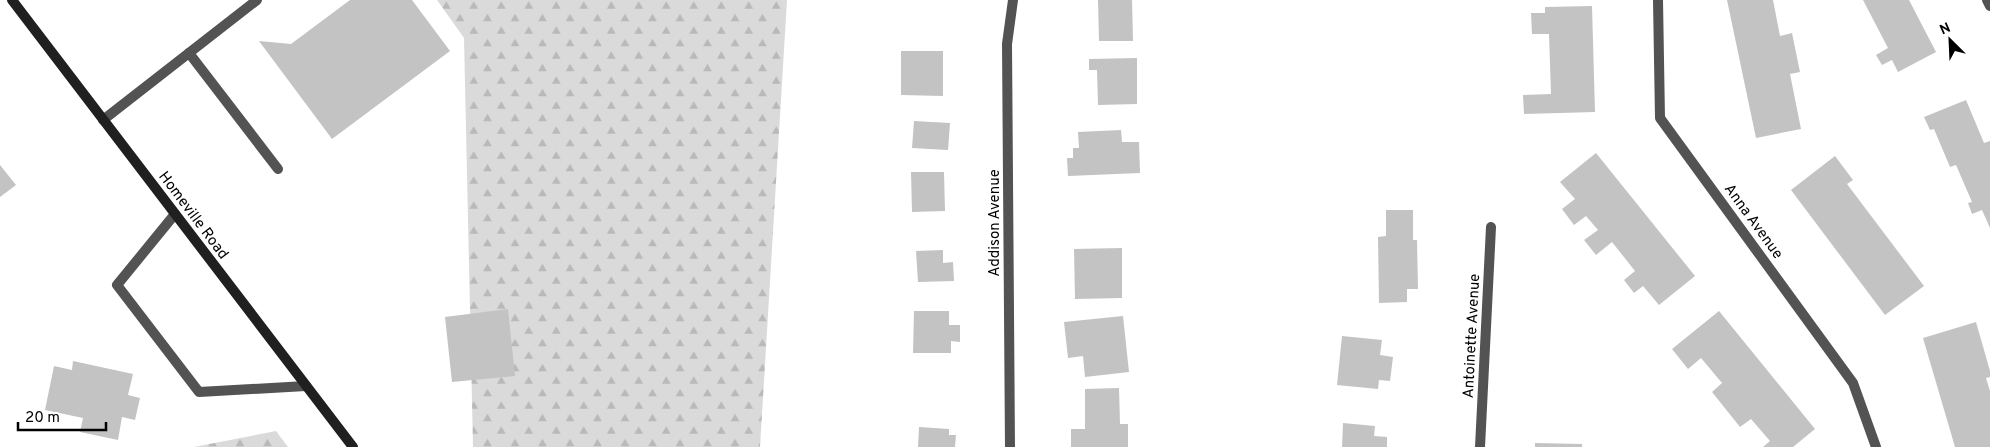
<svg xmlns="http://www.w3.org/2000/svg" width="1990" height="447" font-family="Overpass,sans-serif">
  <style>
    .forest { fill: url(#forest-firs) }
    .building { fill: #c3c3c3 }
    .lines { fill: none; stroke-linecap: round; stroke-linejoin: round }
    .lane { stroke: #535353; stroke-width: 10 }
    .street { stroke: #535353; stroke-width: 10 }
    .secondary { stroke: #202020; stroke-width: 10 }
    .labels { text-anchor: middle; stroke-width: 4; stroke-linejoin: round; paint-order: stroke }
    .street-label { font-size: 15px; fill: #000; stroke: #fff }
  </style>
  <defs>
    <pattern id="forest-firs" width="22" height="20" patternUnits="userSpaceOnUse" patternTransform="scale(1.25)"><rect width="22" height="20" fill="#dadada"/><path d="M5 1l3.5 6h-7zM16 11l3.5 6h-7z" fill="#b9b9b9"/></pattern>
  </defs>
  <rect width="100%" height="100%" fill="#fff"/>
  <!-- forest -->
  <g class="forest">
    <polygon points="437,0 787,0 760,447 473,447 464,38"/>
    <polygon points="276,431 288,447 194,447"/>
  </g>
  <!-- building -->
  <g class="building">
    <polygon points="350,0 412,0 450,51 332,139 259,41 291,44"/>
    <polygon points="1098,0 1132,0 1133,41 1099,41"/>
    <polygon points="1727,0 1773,0 1780,36 1792,33 1800,72 1790,74 1801,129 1756,138"/>
    <polygon points="1863,0 1909,0 1936,52 1898,72 1892,60 1882,65 1876,55 1888,48"/>
    <polygon points="1592,6 1595,112 1524,114 1523,95 1551,94 1549,34 1532,34 1531,13 1545,13 1545,7"/>
    <polygon points="901,51 943,51 943,96 901,95"/>
    <polygon points="1137,58 1137,104 1098,105 1097,70 1089,70 1089,59"/>
    <polygon points="1966,100 1984,143 1990,141 1990,228 1982,210 1972,214 1968,203 1972,202 1956,165 1950,167 1934,129 1930,130 1924,117"/>
    <polygon points="914,121 950,123 948,150 912,148"/>
    <polygon points="1121,130 1122,142 1139,142 1140,173 1068,176 1067,158 1073,158 1073,148 1079,148 1078,132"/>
    <polygon points="1596,153 1695,276 1659,305 1643,286 1634,293 1624,280 1635,271 1612,242 1596,255 1584,240 1598,230 1586,216 1574,225 1562,209 1575,199 1560,182"/>
    <polygon points="1835,156 1853,180 1847,184 1924,286 1885,315 1791,190"/>
    <polygon points="0,165 16,185 0,197"/>
    <polygon points="911,172 944,172 945,211 912,212"/>
    <polygon points="1386,210 1413,210 1413,240 1417,240 1418,289 1407,289 1407,302 1379,303 1378,237 1386,236"/>
    <polygon points="1122,248 1122,298 1075,299 1074,249"/>
    <polygon points="943,250 943,263 953,262 954,281 918,282 916,251"/>
    <polygon points="508,309 515,376 452,382 445,317"/>
    <polygon points="914,311 949,311 949,325 960,325 960,342 951,341 951,353 913,353"/>
    <polygon points="1719,311 1815,429 1793,447 1763,447 1770,441 1751,419 1740,427 1712,392 1722,383 1701,358 1688,369 1672,349"/>
    <polygon points="1123,316 1129,372 1085,377 1083,356 1068,358 1064,322"/>
    <polygon points="1976,322 1990,371 1990,377 1986,378 1990,391 1990,447 1955,447 1923,338"/>
    <polygon points="1342,336 1382,340 1380,355 1393,357 1390,381 1379,380 1378,389 1337,385"/>
    <polygon points="73,361 133,374 128,395 140,398 135,420 122,417 118,440 80,432 83,418 45,410 54,366 72,370"/>
    <polygon points="1119,388 1120,424 1128,424 1128,447 1071,447 1071,429 1085,429 1085,389"/>
    <polygon points="1343,423 1375,426 1374,436 1387,437 1387,447 1342,447"/>
    <polygon points="919,427 949,429 949,435 956,435 955,447 918,447"/>
    <polygon points="1535,443 1582,444 1582,447 1535,447"/>
  </g>
  <g class="lines">
    <!-- lane -->
    <g class="lane">
      <polyline points="189,53 278,169"/>
      <polyline points="103,120 257,0"/>
      <polyline points="175,214 117,285 199,392 306,386"/>
    </g>
    <!-- street -->
    <g class="street">
      <polyline points="1658,0 1660,118 1853,383 1876,447"/>
      <polyline points="1987,0 1990,6"/>
      <polyline points="1010,447 1007,44 1013,0"/>
      <polyline points="1480,447 1491,227"/>
    </g>
    <!-- secondary -->
    <polyline class="secondary" points="12,0 353,447"/>
  </g>
  <g class="labels">
    <!-- street labels -->
    <g class="street-label">
      <text transform="translate(194 215) rotate(53)" y="5">Homeville Road</text>
      <text transform="translate(1754 221) rotate(54)" y="5">Anna Avenue</text>
      <text transform="translate(994 223) rotate(-90)" y="5">Addison Avenue</text>
      <text transform="translate(1471 336) rotate(-87)" y="5">Antoinette Avenue</text>
    </g>
  </g>
  <!-- north arrow -->
  <g transform="translate(1950 40) rotate(336)" stroke="#ffffff" stroke-width="4" paint-order="stroke">
  <path d="M0-4L9 19L0 12L-9 19Z" fill="#000000"/>
  <text y="-8" font-size="14" font-weight="bold" text-anchor="middle" fill="#000000">N</text>
  </g>
  <!-- scale -->
  <path d="M18 422v8h88v-8" fill="none" stroke="#000000" stroke-width="2.5"/>
  <text x="25" y="422" font-size="15" fill="#000000" stroke="#ffffff" stroke-width="4" paint-order="stroke">20 m</text>
</svg>
